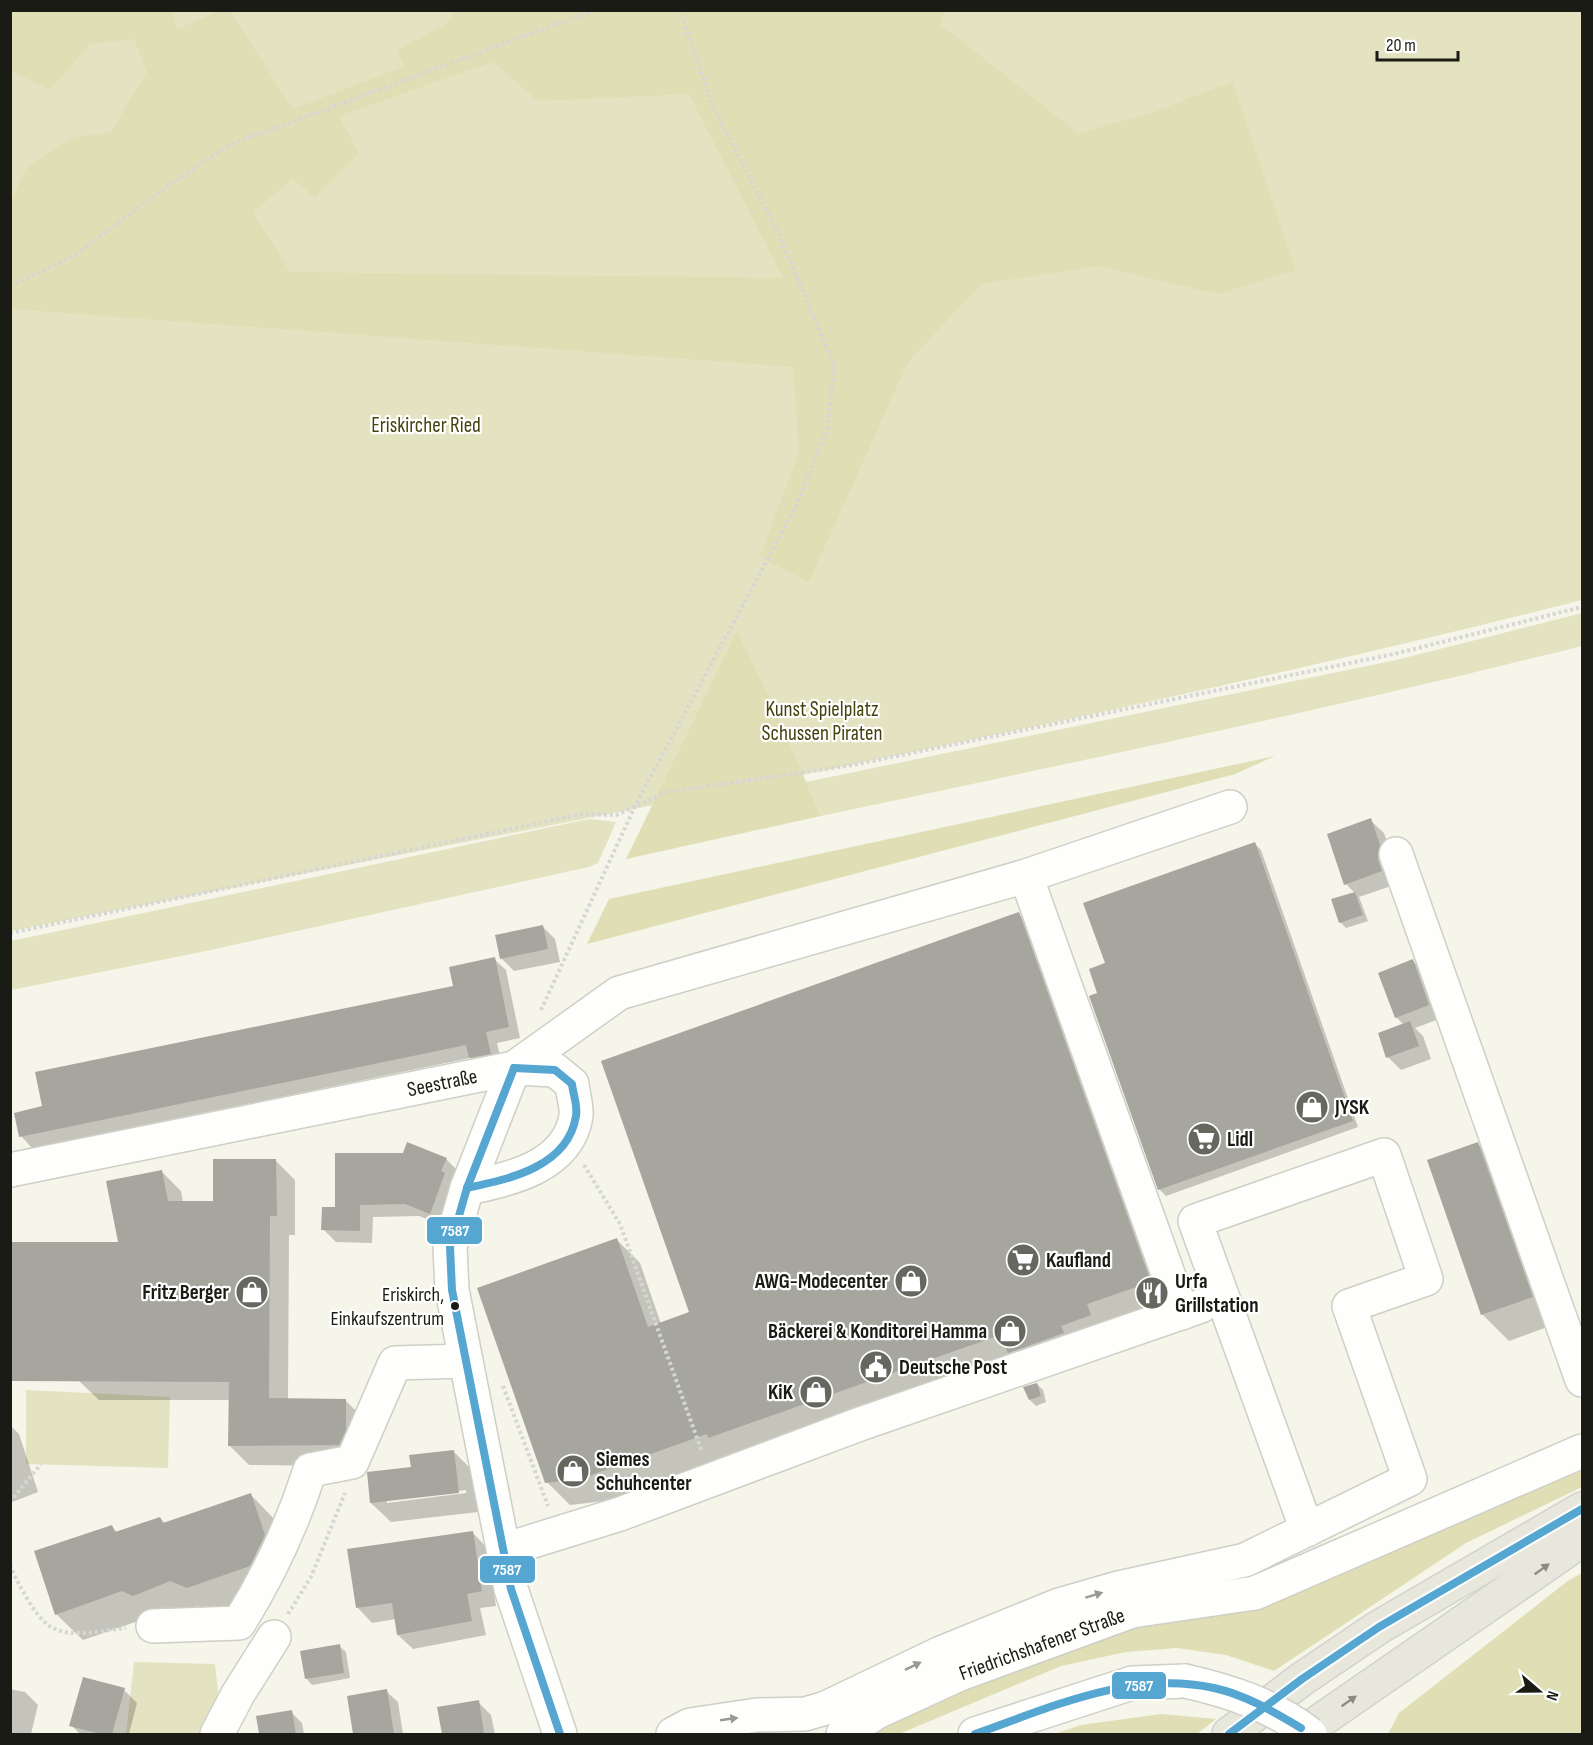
<svg xmlns="http://www.w3.org/2000/svg" width="1593" height="1745" font-family="'Sofia Sans Condensed',sans-serif">
  <style>
    .green { fill: #e4e3c1 }
    .forest { fill: #dfdeb4; fill-rule: evenodd }
    .shadow { fill: #0003; fill-rule: evenodd }
    .building { fill: #a6a69e }
    .lines { fill: none; stroke-linecap: round; stroke-linejoin: round }
    .minor-casing { stroke: #cfcfc7; stroke-width: 36 }
    .major-casing { stroke: #d2d2ce; stroke-width: 36 }
    .path { stroke: #d6d6d4; stroke-width: 4; stroke-dasharray: 3 3; stroke-linecap: butt }
    .minor { stroke: #fefefc; stroke-width: 33 }
    .major { stroke: #e7e7dc; stroke-width: 33 }
    .minor-bridge-casing { stroke: #cfcfc7; stroke-width: 36; stroke-linecap: butt }
    .minor-bridge { stroke: #fefefc; stroke-width: 33 }
    .bus-1-casing { stroke: #fff; stroke-width: 12 }
    .bus-1 { stroke: #56a6d2; stroke-width: 8 }
    .oneway { fill: #8b8b82 }
    .oneway2 { fill: #989894 }
    .bus-dot { fill: #1b1b15; stroke: #fff; stroke-width: 2 }
    .labels { text-anchor: middle; stroke-width: 4.5; stroke-linejoin: round; paint-order: stroke }
    .bus-label { font-size: 20px; fill: #1b1b15; stroke: #fff; text-anchor: end }
    .park-label { font-size: 21px; fill: #44420e; stroke: #fff }
    .street-label { font-size: 21px; fill: #1b1b15; stroke: #fff }
    .poi-label { font-size: 21px; font-weight: bold; fill: #1b1b15; stroke: #fff; text-anchor: start }
    .line-badge { stroke: #fff; stroke-width: 2 }
    .badge-label { font-size: 16px; text-anchor: middle; font-weight: bold; fill: #fff }
  </style>
  <rect width="100%" height="100%" fill="#f5f5ea"/>
  <!-- green -->
  <g class="green">
    <path d="M11,11h1571v589c-519,131 -1046,227 -1571,331z"/>
    <path d="M1582,613v33c-252,63 -506,116 -761,170l-15,-34 590,-122z"/>
    <polygon points="589,819 616,822 598,863 589,867 201,952 11,990 11,941"/>
    <polygon points="26,1390 170,1397 168,1468 26,1464"/>
    <polygon points="134,1662 215,1664 219,1700 203,1734 126,1734"/>
  </g>
  <!-- forest -->
  <g class="forest">
    <path d="M11,10l161,1 5,18 43,-18h10l63,98 112,-43 -8,-16 52,-28 7,-11h489l-5,13 138,109 71,-19 84,-33 63,189 -78,24 -119,-28 -118,18 -73,78 -99,220 -49,-25 39,-105 -6,-85 -782,-58v-108l16,-34 47,-30 36,-4 37,-61 -13,-33 -44,5 -40,46 -39,-19zM493,62l45,39 151,-7 94,184 -493,-6 -37,-60 40,-33 22,19 44,-45 -20,-37z"/>
    <polygon points="737,631 768,695 821,816 626,859"/>
    <polygon points="1275,756 1235,774 587,944 609,899"/>
    <polygon points="1582,1471 1582,1487 1466,1543 1274,1671 1226,1655 1177,1648 1126,1652 1061,1666 899,1734 863,1734 961,1688 1108,1633 1210,1615"/>
    <polygon points="1582,1573 1582,1734 1388,1734 1399,1713 1569,1580"/>
    <polygon points="1161,1714 1216,1719 1197,1734 1054,1734 1081,1725"/>
  </g>
  <!-- shadow -->
  <g class="shadow">
    <polygon points="1370,820 1384,833 1393,859 1394,885 1359,897 1368,921 1346,928 1340,922 1355,893 1346,884"/>
    <polygon points="1255,844 1261,850 1358,1127 1166,1196 1159,1189 1099,994"/>
    <polygon points="1019,914 1042,938 1173,1305 604,1501 570,1505 547,1482 617,1240 640,1263 661,1324 691,1313"/>
    <polygon points="542,926 555,939 560,962 514,971 501,958"/>
    <polygon points="494,959 506,970 520,1038 497,1043 502,1065 482,1069 470,1058 32,1148 21,1136 455,987"/>
    <polygon points="1413,961 1426,974 1442,1018 1415,1028 1423,1036 1431,1059 1401,1070 1388,1057 1404,1025 1396,1017"/>
    <polygon points="1477,1143 1504,1170 1558,1323 1509,1341 1482,1314"/>
    <polygon points="446,1159 459,1172 442,1225 419,1216 373,1217 372,1243 336,1242 323,1229 336,1209"/>
    <polygon points="276,1161 295,1180 295,1235 289,1235 288,1400 345,1400 365,1420 348,1466 249,1465 230,1446 231,1400 99,1400 79,1381 120,1244 162,1172 181,1191 183,1203 214,1203"/>
    <polygon points="1037,1384 1043,1390 1046,1402 1036,1406 1030,1400"/>
    <polygon points="10,1425 19,1434 38,1492 10,1503"/>
    <path d="M453,1451l20,20 5,41 -87,10 -20,-19 41,-35zM466,1490v3l-79,10v-3z"/>
    <polygon points="251,1495 277,1522 291,1562 276,1592 215,1613 197,1606 160,1621 150,1617 83,1640 56,1614 112,1527 118,1533 160,1518 166,1524"/>
    <polygon points="473,1533 487,1548 496,1606 480,1608 486,1635 413,1649 398,1635 396,1619 372,1623 358,1608"/>
    <polygon points="339,1646 346,1652 350,1678 312,1685 306,1678"/>
    <polygon points="10,1689 25,1692 38,1705 31,1734 10,1734"/>
    <polygon points="124,1690 137,1703 129,1734 80,1734 71,1725"/>
    <polygon points="386,1691 398,1702 403,1734 354,1734 348,1697"/>
    <polygon points="478,1702 491,1715 495,1734 443,1734 439,1709"/>
    <polygon points="291,1712 302,1723 304,1734 260,1734 258,1717"/>
  </g>
  <!-- building -->
  <g class="building">
    <polygon points="1371,818 1380,845 1378,860 1382,871 1344,885 1327,834"/>
    <polygon points="1255,842 1353,1121 1158,1190 1089,996 1097,993 1089,969 1105,963 1083,903"/>
    <polygon points="1355,892 1363,915 1339,923 1331,899"/>
    <polygon points="1019,912 1151,1282 1087,1304 1091,1315 1061,1326 1064,1333 1008,1353 1000,1335 708,1438 707,1434 580,1479 545,1483 477,1288 617,1238 648,1327 689,1312 601,1061"/>
    <polygon points="543,925 548,949 500,959 495,935"/>
    <polygon points="495,957 509,1027 486,1032 491,1054 469,1058 466,1045 19,1137 14,1113 42,1106 35,1072 453,986 449,967"/>
    <polygon points="1413,959 1429,1005 1395,1018 1378,973"/>
    <polygon points="1410,1021 1419,1046 1386,1058 1378,1033"/>
    <polygon points="407,1142 447,1158 441,1171 445,1173 430,1214 405,1204 360,1205 360,1231 321,1230 322,1207 335,1207 335,1153 403,1153"/>
    <polygon points="1478,1142 1533,1297 1481,1315 1427,1160"/>
    <polygon points="213,1159 276,1159 277,1216 270,1216 269,1398 346,1399 346,1430 339,1445 228,1446 229,1382 10,1381 10,1242 118,1242 106,1181 162,1170 168,1201 213,1201"/>
    <polygon points="1037,1383 1041,1396 1029,1400 1023,1387"/>
    <polygon points="454,1450 459,1493 370,1503 367,1472 411,1467 409,1455"/>
    <polygon points="251,1493 265,1535 250,1566 187,1588 170,1581 133,1596 122,1591 55,1615 34,1551 112,1525 115,1532 160,1517 163,1523"/>
    <polygon points="473,1531 482,1591 467,1594 472,1621 397,1635 392,1603 356,1608 347,1549"/>
    <polygon points="340,1644 344,1673 305,1679 300,1651"/>
    <polygon points="83,1677 125,1688 112,1734 101,1734 69,1726"/>
    <polygon points="387,1689 394,1734 353,1734 347,1696"/>
    <polygon points="479,1700 484,1734 442,1734 437,1707"/>
    <polygon points="292,1710 296,1734 259,1734 256,1716"/>
  </g>
  <g class="lines">
    <defs>
      <g id="minor">
        <polyline points="1396,854 1582,1380"/>
        <polyline points="1026,876 1230,807"/>
        <polyline points="514,1068 619,993 1026,876 1182,1313"/>
        <polyline points="514,1068 467,1188 450,1247 452,1290 511,1589 560,1734"/>
        <path id="s1" d="M10,1170l504,-102 41,2 17,14c1,10 5,23 4,32 -8,51 -68,64 -109,72"/>
        <polyline points="504,1550 620,1514 860,1424 1201,1306"/>
        <path d="M153,1626l86,-3c30,-48 54,-100 71,-153l42,-8 43,-99 71,-2"/>
        <polyline points="217,1734 238,1694 274,1637"/>
        <polyline points="673,1734 690,1725 757,1715 805,1714 826,1708 941,1653 1059,1605 1118,1588 1245,1560 1410,1479 1349,1306 1426,1279 1384,1155 1195,1221 1307,1530"/>
        <path id="s2" d="M843,1734l34,-22 83,-38 172,-63 123,-18 327,-142"/>
        <polyline points="975,1734 1132,1683 1185,1681"/>
      </g>
      <g id="major">
        <polyline points="1229,1734 1302,1679 1379,1627 1582,1509"/>
        <polyline points="1301,1734 1582,1540"/>
      </g>
    </defs>
    <!-- minor casing -->
    <use href="#minor" class="minor-casing"/>
    <!-- major casing -->
    <use href="#major" class="major-casing"/>
    <!-- path -->
    <g class="path">
      <polyline points="10,286 75,255 155,195 229,145 595,10"/>
      <polyline points="10,933 583,814 616,815 667,792 853,765 1394,654 1582,607"/>
      <polyline points="541,1010 636,804 796,506 827,430 834,365 780,237 711,102 680,10"/>
      <polyline points="584,1165 620,1224 702,1452"/>
      <polyline points="503,1386 548,1506"/>
      <polyline points="10,1502 41,1464"/>
      <path d="M10,1565c6,15 26,54 41,62 21,12 52,3 75,1"/>
      <polyline points="288,1614 311,1577 345,1493"/>
    </g>
    <!-- minor -->
    <use href="#minor" class="minor"/>
    <!-- major -->
    <use href="#major" class="major"/>
    <defs>
      <path id="minor-bridge" d="M1185,1681c45,10 87,24 125,53"/>
    </defs>
    <!-- minor-bridge casing -->
    <use href="#minor-bridge" class="minor-bridge-casing"/>
    <!-- minor-bridge -->
    <use href="#minor-bridge" class="minor-bridge"/>
    <defs>
      <g id="bus-1">
        <polyline points="514,1068 467,1188 450,1247 452,1290 511,1589 560,1734"/>
        <path d="M467,1188c42,-9 101,-21 109,-72 2,-10 -3,-22 -4,-32l-17,-14 -41,-2"/>
        <path d="M975,1734c77,-27 156,-64 239,-46 32,7 60,24 87,40"/>
        <polyline points="1229,1734 1302,1679 1379,1627 1582,1509"/>
      </g>
    </defs>
    <!-- bus-1 casing -->
    <use href="#bus-1" class="bus-1-casing"/>
    <!-- bus-1 -->
    <use href="#bus-1" class="bus-1"/>
  </g>
  <!-- one-way arrows -->
  <defs><path id="oneway-solid" d="M-6-.8H1V-3.2L6.5 0L1 3.2V.8H-6Z" transform="scale(1.5)"/></defs>
  <g class="oneway">
    <use href="#oneway-solid" transform="translate(1542 1569) rotate(-36)"/>
    <use href="#oneway-solid" transform="translate(1349 1701) rotate(-35)"/>
  </g>
  <g class="oneway2">
    <use href="#oneway-solid" transform="translate(1094 1595) rotate(-17)"/>
    <use href="#oneway-solid" transform="translate(913 1666) rotate(-26)"/>
    <use href="#oneway-solid" transform="translate(729 1719) rotate(-8)"/>
  </g>
  <!-- icons -->
  <defs>
    <symbol id="shop-disc" viewBox="-11 -11 22 22"><circle r="9.5" fill="#676760" stroke="#fff"/><path d="M-5-2.5h2.3a2.7 3.5 0 0 1 5.4 0H5L5.5 6h-11ZM-1.5-2.5h3a1.5 2.3 0 0 0-3 0Z" fill="#fff"/></symbol>
    <symbol id="supermarket-disc" viewBox="-11 -11 22 22"><circle r="9.5" fill="#676760" stroke="#fff"/><path d="M-6-5.5h2.5l.6 2H6L4.5 2H-2.5L-4.4-4H-6ZM-1.5 3.2a1.3 1.3 0 1 0 .1 0ZM3 3.2a1.3 1.3 0 1 0 .1 0Z" fill="#fff"/></symbol>
    <symbol id="restaurant-disc" viewBox="-11 -11 22 22"><circle r="9.5" fill="#676760" stroke="#fff"/><path d="M-5-6h1v4h1v-4h1v4h1v-4h1v5L-1.5 .5V6h-2V.5L-5-1ZM5-6V6H3V1.5H1.5Q1.5-4 5-6Z" fill="#fff"/></symbol>
    <symbol id="civic-disc" viewBox="-11 -11 22 22"><circle r="9.5" fill="#676760" stroke="#fff"/><path d="M-.6-6.5H3V-4.5H.6V-3L4-1V1h2V6H-6V1h2V-1L-.6-3ZM-1.2 2.5V6h2.4V2.5Z" fill="#fff"/></symbol>
  </defs>
  <g fill-rule="evenodd">
    <use href="#shop-disc" x="1293" y="1088" width="38" height="38"/>
    <use href="#supermarket-disc" x="1185" y="1120" width="38" height="38"/>
    <use href="#supermarket-disc" x="1004" y="1241" width="38" height="38"/>
    <use href="#shop-disc" x="892" y="1262" width="38" height="38"/>
    <use href="#shop-disc" x="233" y="1273" width="38" height="38"/>
    <use href="#restaurant-disc" x="1133" y="1274" width="38" height="38"/>
    <use href="#shop-disc" x="991" y="1312" width="38" height="38"/>
    <use href="#civic-disc" x="857" y="1348" width="38" height="38"/>
    <use href="#shop-disc" x="797" y="1373" width="38" height="38"/>
    <use href="#shop-disc" x="554" y="1452" width="38" height="38"/>
  </g>
  <!-- markers -->
  <circle class="bus-dot" cx="455" cy="1306" r="5"/>
  <g class="labels">
    <!-- bus labels -->
    <g class="bus-label">
      <text x="444" y="1301">Eriskirch,<tspan x="444" dy="24">Einkaufszentrum</tspan></text>
    </g>
    <!-- park labels -->
    <g class="park-label">
      <text x="426" y="432">Eriskircher Ried</text>
      <text x="822" y="716">Kunst Spielplatz<tspan x="822" dy="24">Schussen Piraten</tspan></text>
    </g>
    <!-- street labels -->
    <g class="street-label">
      <text dy="7" stroke="none"><textPath href="#s1" startOffset="441">Seestraße</textPath></text>
      <text dy="7" stroke="none"><textPath href="#s2" startOffset="219">Friedrichshafener Straße</textPath></text>
    </g>
    <!-- poi labels -->
    <g class="poi-label">
      <text x="1335" y="1114">JYSK</text>
      <text x="1227" y="1146">Lidl</text>
      <text x="1046" y="1267">Kaufland</text>
      <text x="888" y="1288" text-anchor="end">AWG-Modecenter</text>
      <text x="1175" y="1288">Urfa<tspan x="1175" dy="24">Grillstation</tspan></text>
      <text x="229" y="1299" text-anchor="end">Fritz Berger</text>
      <text x="987" y="1338" text-anchor="end">Bäckerei &amp; Konditorei Hamma</text>
      <text x="899" y="1374">Deutsche Post</text>
      <text x="793" y="1399" text-anchor="end">KiK</text>
      <text x="596" y="1466">Siemes<tspan x="596" dy="24">Schuhcenter</tspan></text>
    </g>
  </g>
  <g class="line-badge">
    <rect x="426" y="1216" width="57" height="29" rx="6" fill="#56a6d2"/>
    <rect x="479" y="1555" width="57" height="29" rx="6" fill="#56a6d2"/>
    <rect x="1111" y="1671" width="56" height="29" rx="6" fill="#56a6d2"/>
  </g>
  <g class="badge-label">
    <text x="455" y="1236">7587</text>
    <text x="507" y="1575">7587</text>
    <text x="1139" y="1691">7587</text>
  </g>
  <!-- border -->
  <rect width="1593" height="1745" fill="none" stroke="#1b1b15" stroke-width="24"/>
  <!-- north arrow -->
  <g transform="translate(1539 1691) rotate(110)" stroke="#ffffff" stroke-width="4.5" paint-order="stroke">
  <path d="M0-4.5L10 22L0 15L-10 22Z" fill="#1b1b15"/>
  <text y="-9" font-size="16" font-weight="bold" text-anchor="middle" fill="#1b1b15">N</text>
  </g>
  <!-- scale -->
  <path d="M1377 51v9h81v-9" fill="none" stroke="#1b1b15" stroke-width="3"/>
  <text x="1386" y="51" font-size="18" fill="#1b1b15" stroke="#ffffff" stroke-width="4.5" paint-order="stroke">20 m</text>
</svg>
